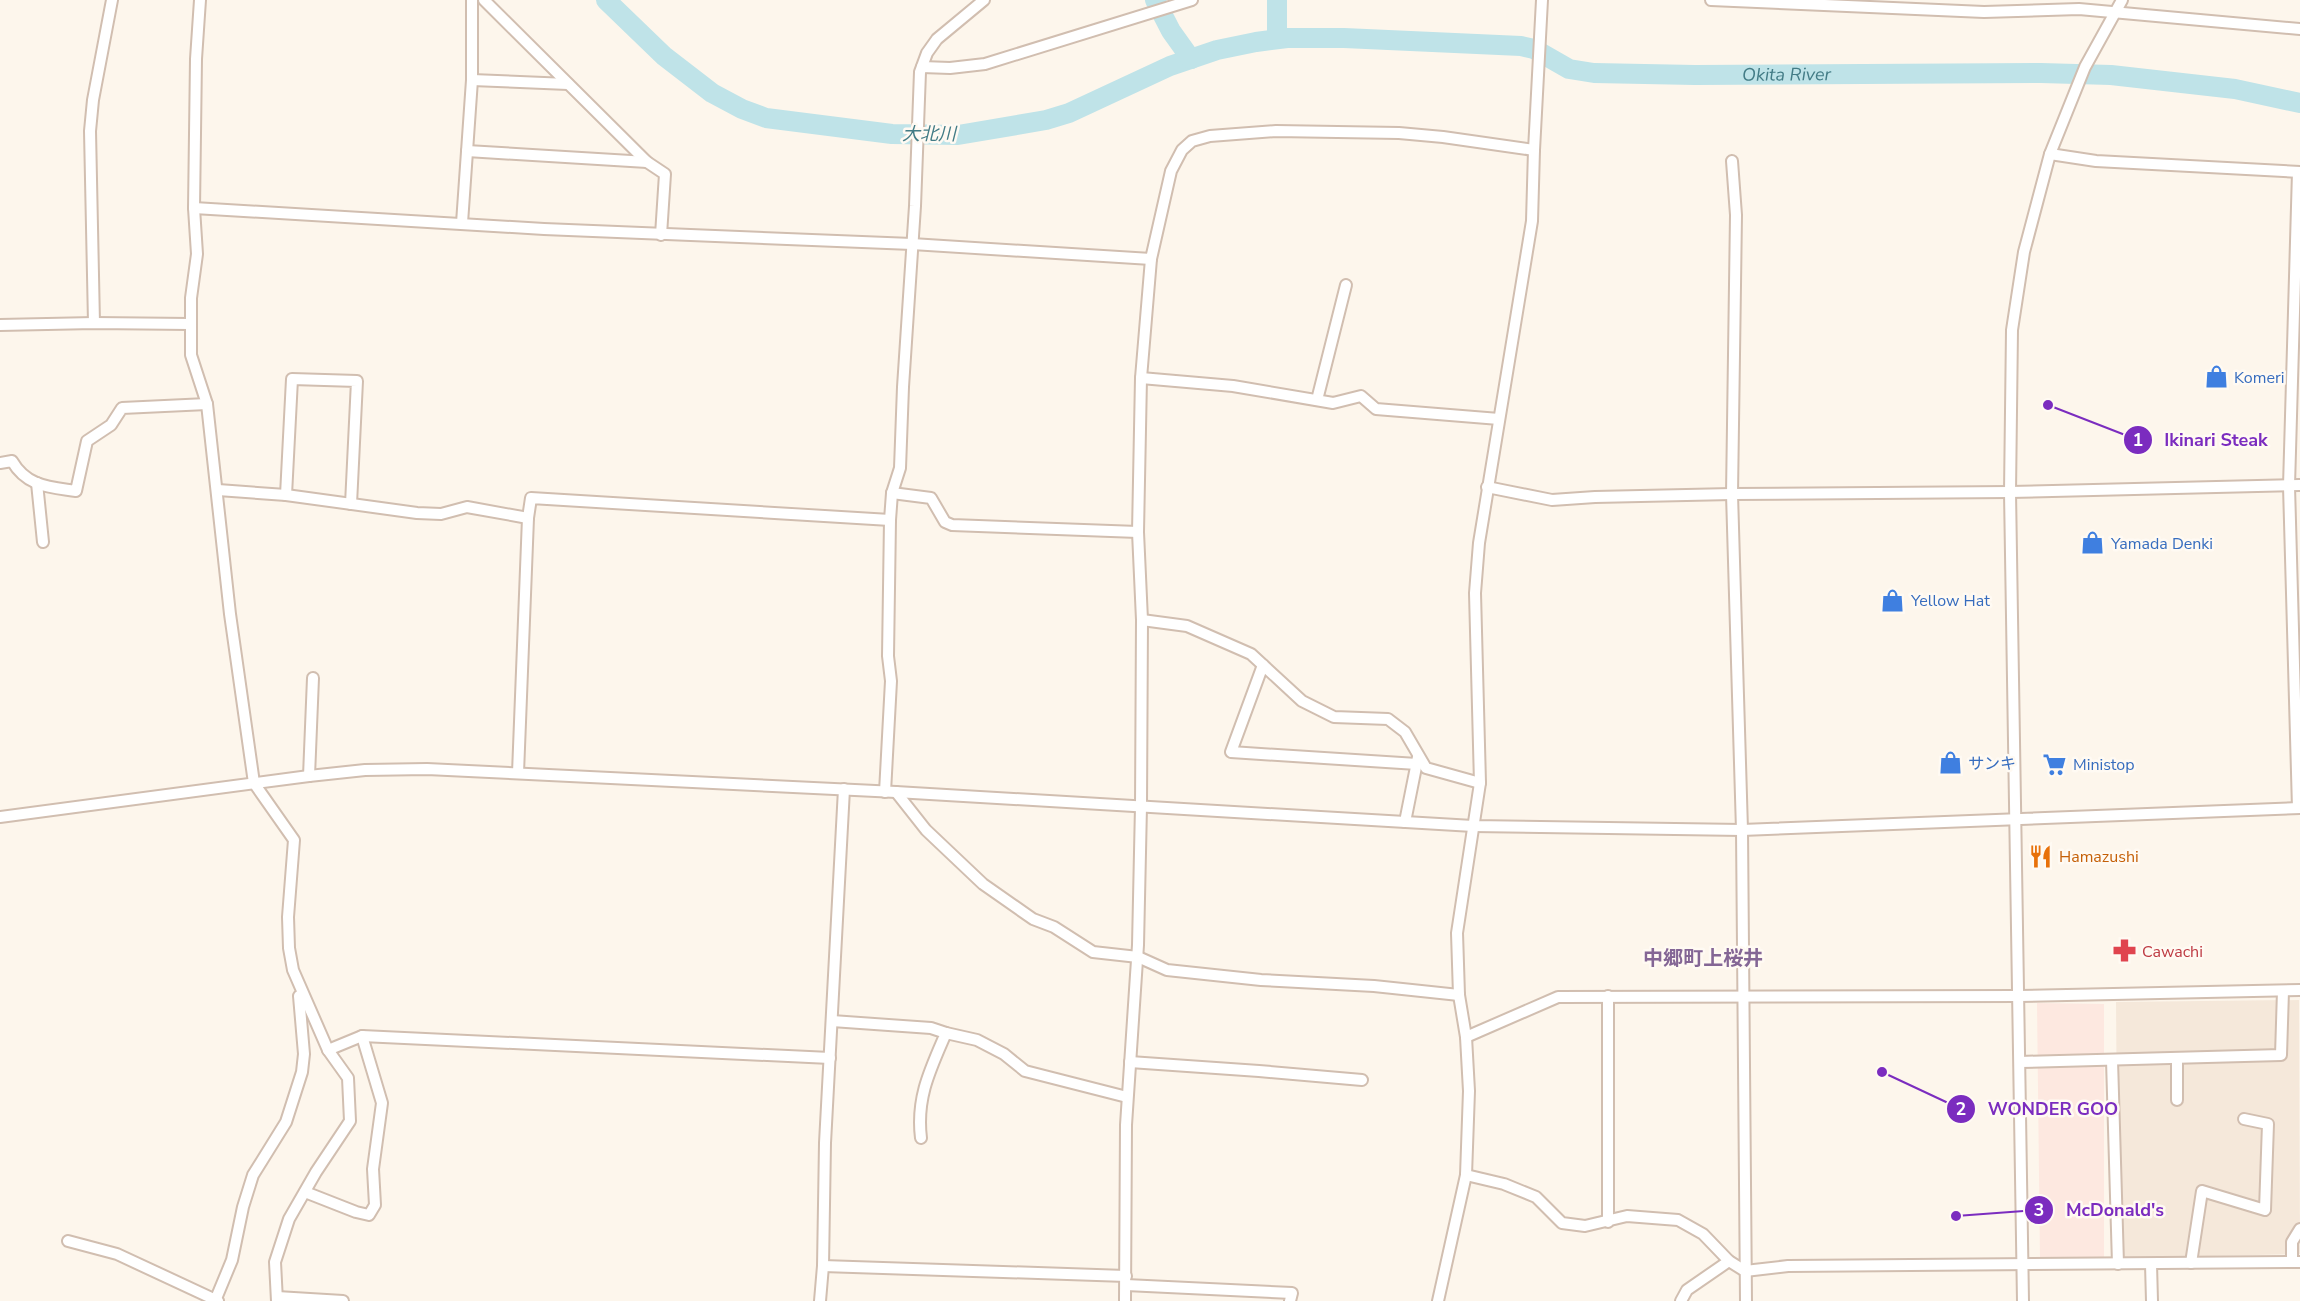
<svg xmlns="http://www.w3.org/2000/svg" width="2300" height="1301" font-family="'Nunito Sans','Noto Sans JP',sans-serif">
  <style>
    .residential { fill: #f5e8da }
    .commercial { fill: #fde8e0 }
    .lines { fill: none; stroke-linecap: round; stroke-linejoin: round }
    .river { stroke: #bfe3e8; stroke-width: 20 }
    .minor-casing { stroke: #d1beb0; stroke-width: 14 }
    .minor { stroke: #fff; stroke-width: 10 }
    .labels { text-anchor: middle; stroke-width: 5; stroke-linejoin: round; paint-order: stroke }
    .shop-label { font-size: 16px; fill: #366cbe; stroke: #fffaf3; text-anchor: start }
    .food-label { font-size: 16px; fill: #c56008; stroke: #fffaf3; text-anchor: start }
    .health-label { font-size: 16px; fill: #be3a42; stroke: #fffaf3; text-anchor: start }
    .water-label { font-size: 18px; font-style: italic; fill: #437c86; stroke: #fffaf3 }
    .quarter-label { font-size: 20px; font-weight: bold; fill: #846695; stroke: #fffaf3 }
    .leader { fill: none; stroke: #7b2cbf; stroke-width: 2 }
    .callout-dot { fill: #7b2cbf; stroke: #fffaf3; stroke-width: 2 }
    .mark-label { font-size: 18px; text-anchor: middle; font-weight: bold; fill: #fff }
    .callout-label { font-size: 18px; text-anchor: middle; font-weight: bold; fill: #7b2cbf; stroke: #fffaf3; stroke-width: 5; stroke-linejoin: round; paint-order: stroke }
  </style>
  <rect width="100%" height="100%" fill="#fdf6ec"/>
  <!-- residential -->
  <polygon class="residential" points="2299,1000 2300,1254 2118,1258 2116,1002"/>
  <!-- commercial -->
  <polygon class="commercial" points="2037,1003 2104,1004 2104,1257 2040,1258"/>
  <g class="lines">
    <!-- river -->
    <g class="river">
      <path id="s1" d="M606,0l58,56 48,37 30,16 24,9 126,16 66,1 88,-15 23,-7 101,-47 47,-16 39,-8 31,-4h57l177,8 13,3 35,20 25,4 101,2 346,-2 70,2 124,14 65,14"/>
      <polyline points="1155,0 1171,31 1191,59"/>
      <polyline points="1277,39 1277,0"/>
    </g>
    <defs>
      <g id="minor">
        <polyline points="200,0 196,59 194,208 197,254 191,298 191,355 207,404 230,614 254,783 294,840 288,917 289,948 293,970 328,1050 348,1078 350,1121 316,1172 289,1219 275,1262 277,1301"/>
        <polyline points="484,0 647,162 665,174 661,235"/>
        <polyline points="1711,0 1984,12 2079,9 2300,29"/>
        <polyline points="922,67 950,68 985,64 1192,0"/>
        <polyline points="472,80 568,84"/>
        <polyline points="467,151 647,162"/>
        <polyline points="2050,154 2096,161 2300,172"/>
        <polyline points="1732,161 1736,215 1732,494 1742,830 1746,1301"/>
        <polyline points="194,208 544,229 912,244 1151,259"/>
        <polyline points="462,223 472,80 472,0"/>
        <polyline points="94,323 90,131 93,100 112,0"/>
        <polyline points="0,325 94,323 190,324"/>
        <polyline points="1141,378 1233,386 1333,403 1361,396 1376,409 1499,419"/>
        <polyline points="1317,400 1346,285"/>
        <path d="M0,463l12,-2c15,26 38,26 64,30l11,-50 24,-16 11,-17 85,-4"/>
        <polyline points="37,483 43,542"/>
        <polyline points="1487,487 1552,500 1595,497 1732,494 2010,492 2300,485"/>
        <polyline points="218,490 286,495 417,513 441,514 467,507 528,518"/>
        <polyline points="892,493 931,498 945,522 952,525 1138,532"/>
        <polyline points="286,495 292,379 357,381 351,504"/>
        <polyline points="1142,620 1187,626 1251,654 1302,701 1334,717 1388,719 1405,732 1426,768 1480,783"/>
        <polyline points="1263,665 1231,752 1417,764"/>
        <polyline points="518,773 528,518 531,498 890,520"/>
        <polyline points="309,776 313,678"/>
        <polyline points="885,792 891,681 888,656 890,520 892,493 900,468 903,387 915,206 920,72 927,53 937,39 984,0"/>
        <polyline points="896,792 926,830 983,884 1033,919 1054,927 1093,952 1138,957 1167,970 1261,980 1374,986 1459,995"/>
        <polyline points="2298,808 2289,486 2298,172"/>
        <polyline points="0,817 309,776 365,770 427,769 896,792 1473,826 1742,830 2300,808"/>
        <polyline points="1405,822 1418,757"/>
        <polyline points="1608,996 1608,1222"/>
        <path d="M832,1021l99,7 15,5c-16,37 -30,65 -25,105"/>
        <polyline points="946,1033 977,1040 1004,1054 1025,1071 1127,1097"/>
        <polyline points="1466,1037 1558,997 2019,996 2300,990"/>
        <polyline points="328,1050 362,1036 830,1058"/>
        <polyline points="2177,1058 2177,1100"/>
        <polyline points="2112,1060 2118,1264"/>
        <polyline points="1130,1062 1259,1071 1362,1080"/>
        <polyline points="2020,1062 2281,1055 2283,991"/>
        <polyline points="1466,1175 1504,1184 1536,1197 1562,1223 1585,1226 1627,1216 1678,1220 1703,1234 1729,1261 1745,1271 1788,1266 2300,1262"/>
        <polyline points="305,1192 356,1212 369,1215 375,1205 373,1169 382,1103 362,1036"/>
        <polyline points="68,1241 117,1254 218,1301"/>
        <polyline points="2292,1262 2292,1242 2300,1229"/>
        <polyline points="2191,1263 2202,1191 2265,1210 2268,1124 2244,1119"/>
        <polyline points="2151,1264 2152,1301"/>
        <polyline points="823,1266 1126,1276"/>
        <polyline points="1126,1285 1292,1293 1290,1301"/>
        <polyline points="277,1297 343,1301"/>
        <polyline points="215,1301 232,1260 243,1207 253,1175 286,1122 302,1072 304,1054 299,996"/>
        <polyline points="820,1301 823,1266 825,1143 844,789"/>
        <polyline points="1125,1301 1126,1125 1138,945 1141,806 1142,620 1138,532 1141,378 1151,259 1171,171 1182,150 1192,141 1210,136 1276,131 1399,133 1443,137 1534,150"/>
        <polyline points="1438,1301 1466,1175 1469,1091 1466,1037 1459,995 1457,933 1480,783 1475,593 1479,543 1532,221 1534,150 1542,0"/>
        <polyline points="1681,1301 1687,1290 1729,1261"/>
        <polyline points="2023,1301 2010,492 2012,330 2024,252 2050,154 2085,67 2122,0"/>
      </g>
    </defs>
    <!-- minor casing -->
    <use href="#minor" class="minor-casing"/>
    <!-- minor -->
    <use href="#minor" class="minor"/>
  </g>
  <!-- icons -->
  <defs>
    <symbol id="shop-bare" viewBox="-9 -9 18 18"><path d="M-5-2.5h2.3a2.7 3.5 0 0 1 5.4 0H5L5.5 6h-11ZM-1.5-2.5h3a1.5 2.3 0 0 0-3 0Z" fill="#3f7fe0" stroke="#fffaf3" stroke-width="2.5" paint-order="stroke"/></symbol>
    <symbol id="supermarket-bare" viewBox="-9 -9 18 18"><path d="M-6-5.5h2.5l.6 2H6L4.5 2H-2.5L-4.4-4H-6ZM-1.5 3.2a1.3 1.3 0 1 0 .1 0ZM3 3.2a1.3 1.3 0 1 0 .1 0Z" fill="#3f7fe0" stroke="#fffaf3" stroke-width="2.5" paint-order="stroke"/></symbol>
    <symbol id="restaurant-bare" viewBox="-9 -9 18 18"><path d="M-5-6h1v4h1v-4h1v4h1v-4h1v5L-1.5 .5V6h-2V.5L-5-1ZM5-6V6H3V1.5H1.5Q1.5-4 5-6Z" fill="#e8710a" stroke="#fffaf3" stroke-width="2.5" paint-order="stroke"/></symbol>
    <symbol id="pharmacy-bare" viewBox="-9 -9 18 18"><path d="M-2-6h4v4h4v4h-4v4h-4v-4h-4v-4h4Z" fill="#e0444e" stroke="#fffaf3" stroke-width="2.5" paint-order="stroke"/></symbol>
  </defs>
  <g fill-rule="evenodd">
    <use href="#shop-bare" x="2200" y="360" width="33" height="33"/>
    <use href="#shop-bare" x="2076" y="526" width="33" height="33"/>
    <use href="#shop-bare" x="1876" y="584" width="33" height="33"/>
    <use href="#shop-bare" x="1934" y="746" width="33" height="33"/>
    <use href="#supermarket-bare" x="2038" y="748" width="33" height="33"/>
    <use href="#restaurant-bare" x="2024" y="840" width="33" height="33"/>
    <use href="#pharmacy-bare" x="2108" y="934" width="33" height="33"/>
  </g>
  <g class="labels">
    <!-- shop labels -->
    <g class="shop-label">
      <text x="2234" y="383">Komeri</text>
      <text x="2111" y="549">Yamada Denki</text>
      <text x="1911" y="606">Yellow Hat</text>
      <text x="1968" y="769">サンキ</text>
      <text x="2073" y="770">Ministop</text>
    </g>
    <!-- food labels -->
    <g class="food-label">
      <text x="2059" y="862">Hamazushi</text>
    </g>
    <!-- health labels -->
    <g class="health-label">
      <text x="2142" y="957">Cawachi</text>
    </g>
    <!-- water labels -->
    <g class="water-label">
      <text dy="6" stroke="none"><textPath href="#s1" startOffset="1245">Okita River</textPath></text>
      <text x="929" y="140">大北川</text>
    </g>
    <!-- quarter labels -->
    <g class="quarter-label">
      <text x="1703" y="965">中郷町上桜井</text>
    </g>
  </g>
  <!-- callouts -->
  <path class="leader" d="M2048 405L2138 440M1882 1072L1961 1109M1956 1216L2039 1210"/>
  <g class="callout-dot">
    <circle cx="2048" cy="405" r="6"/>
    <circle cx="1882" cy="1072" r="6"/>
    <circle cx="1956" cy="1216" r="6"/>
    <circle cx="2138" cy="440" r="15"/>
    <circle cx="1961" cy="1109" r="15"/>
    <circle cx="2039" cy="1210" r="15"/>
  </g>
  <g class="mark-label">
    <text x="2138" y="446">1</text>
    <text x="1961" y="1115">2</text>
    <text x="2039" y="1216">3</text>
  </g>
  <g class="callout-label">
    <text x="2216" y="446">Ikinari Steak</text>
    <text x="2053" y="1115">WONDER GOO</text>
    <text x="2115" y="1216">McDonald's</text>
  </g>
</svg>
